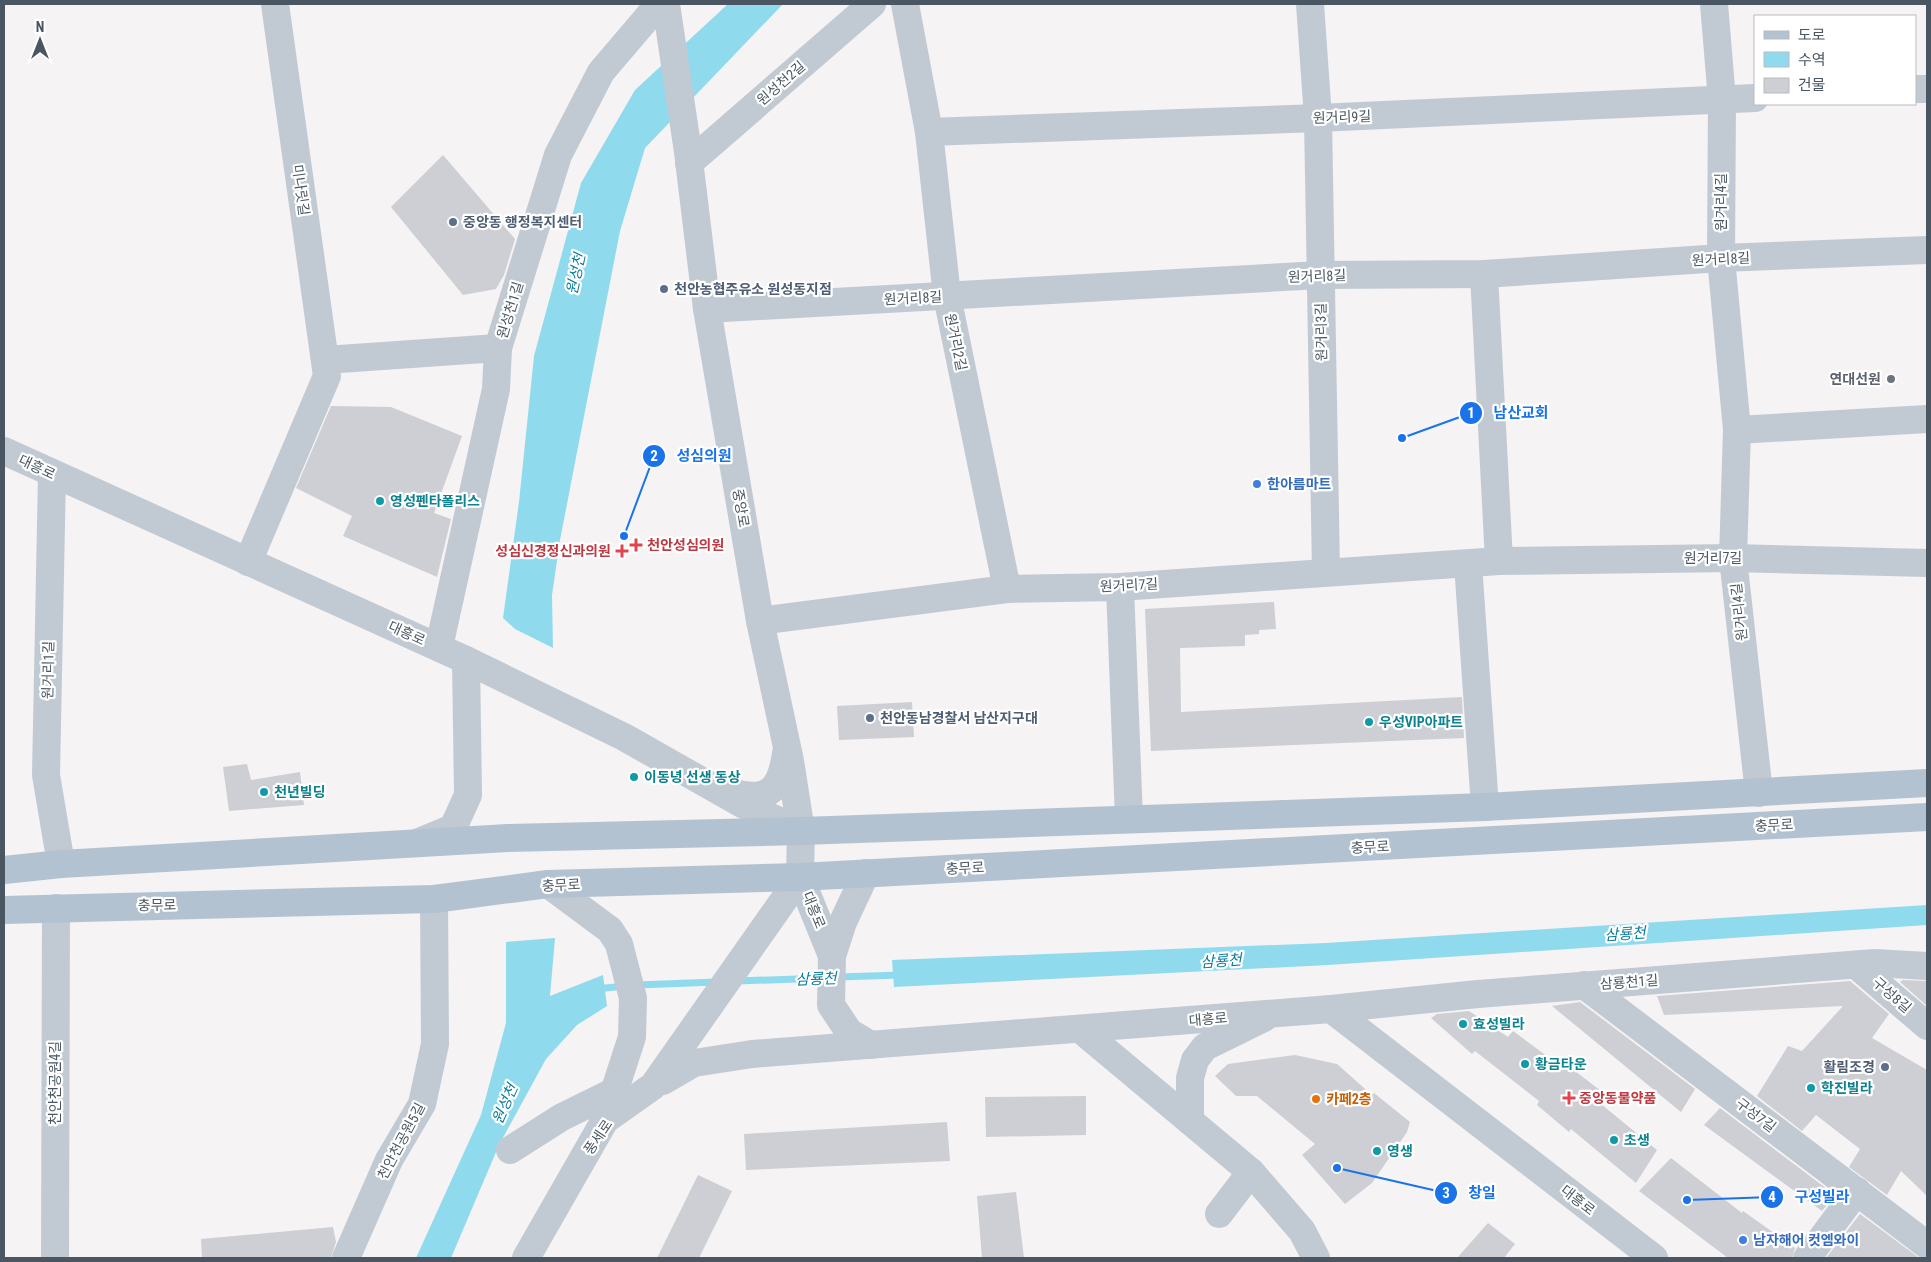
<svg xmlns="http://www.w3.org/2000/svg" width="1931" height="1262" font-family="'Roboto Condensed','Noto Sans KR',sans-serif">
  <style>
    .water { fill: #90daee }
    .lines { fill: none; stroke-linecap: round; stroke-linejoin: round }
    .stream { stroke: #90daee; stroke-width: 7 }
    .building { fill: #cdcfd5 }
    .minor { stroke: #c1cad2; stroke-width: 28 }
    .major { stroke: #b3c2d1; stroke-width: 28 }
    .service-dot { fill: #5c6f8a; stroke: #fff; stroke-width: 2 }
    .worship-dot { fill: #6b7280; stroke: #fff; stroke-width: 2 }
    .shop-dot { fill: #3f7fe0; stroke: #fff; stroke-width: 2 }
    .culture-dot { fill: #0f9aa8; stroke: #fff; stroke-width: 2 }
    .health-dot { fill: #e0444e; stroke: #fff; stroke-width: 2 }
    .food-dot { fill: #e8710a; stroke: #fff; stroke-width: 2 }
    .labels { text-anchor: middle; stroke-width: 4.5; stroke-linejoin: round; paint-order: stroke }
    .street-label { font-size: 14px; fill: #4a5661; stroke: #fff }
    .service-label { font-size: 14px; font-weight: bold; fill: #4e5e75; stroke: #fff; text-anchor: start }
    .worship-label { font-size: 14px; font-weight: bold; fill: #5b616d; stroke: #fff; text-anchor: end }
    .shop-label { font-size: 14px; font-weight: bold; fill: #366cbe; stroke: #fff; text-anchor: start }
    .culture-label { font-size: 14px; font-weight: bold; fill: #0d838f; stroke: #fff; text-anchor: start }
    .health-label { font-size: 14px; font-weight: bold; fill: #be3a42; stroke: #fff; text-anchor: start }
    .food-label { font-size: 14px; font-weight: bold; fill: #c56008; stroke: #fff; text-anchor: start }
    .water-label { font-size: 15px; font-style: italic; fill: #0c7c9b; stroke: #fff }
    .leader { fill: none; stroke: #1a73e8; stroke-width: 2 }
    .callout-dot { fill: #1a73e8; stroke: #fff; stroke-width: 2 }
    .mark-label { font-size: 15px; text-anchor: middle; font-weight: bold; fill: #fff }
    .callout-label { font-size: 15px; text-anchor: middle; font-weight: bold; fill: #1a73e8; stroke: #fff; stroke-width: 4.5; stroke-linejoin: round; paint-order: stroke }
  </style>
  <rect width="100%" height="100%" fill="#f5f3f3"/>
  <!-- water -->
  <g class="water">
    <polygon points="728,4 783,4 645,148 620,231 560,540 552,595 553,648 515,629 503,618 519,502 534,356 581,183 635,90"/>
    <polygon points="1927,905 1927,925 1328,965 894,987 892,960 1326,943"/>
    <polygon points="555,938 550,996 603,975 607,1006 577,1025 546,1059 499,1145 451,1258 416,1258 481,1115 506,1023 506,942"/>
  </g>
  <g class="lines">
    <!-- stream -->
    <g class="stream">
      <polyline points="838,977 902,975"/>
      <polyline points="736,981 827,978"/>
      <polyline points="636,985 717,982"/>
      <polyline points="596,989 625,986"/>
    </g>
  </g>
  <!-- building -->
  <g class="building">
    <polygon points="443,155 515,239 504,275 496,289 463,295 391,207"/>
    <polygon points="331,406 391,407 462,436 434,513 451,519 437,577 343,536 352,516 296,488"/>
    <polygon points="1274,602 1276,629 1259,630 1259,634 1245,635 1245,646 1180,648 1181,712 1462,697 1464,738 1151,751 1145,609"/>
    <polygon points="912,702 914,737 839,740 837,706"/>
    <polygon points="247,764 251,780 300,772 304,805 229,811 223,767"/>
    <polygon points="1903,980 1927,981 1927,1006 1900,982"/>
    <polygon points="1850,981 1889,1014 1872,1038 1927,1070 1927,1196 1901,1171 1887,1195 1849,1167 1860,1149 1816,1115 1802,1131 1757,1096 1788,1046 1802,1051 1843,1006 1664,1015 1657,996"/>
    <polygon points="1580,1002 1695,1089 1681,1112 1552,1006"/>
    <polygon points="1469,1011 1508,1037 1513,1031 1563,1068 1566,1064 1601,1091 1595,1099 1657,1150 1636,1183 1571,1129 1569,1132 1537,1105 1539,1101 1475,1051 1472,1054 1431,1018 1437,1014"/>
    <polygon points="1295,1055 1337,1064 1372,1095 1374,1093 1410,1122 1407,1132 1372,1183 1345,1204 1302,1155 1315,1144 1257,1096 1236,1096 1215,1076 1228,1064"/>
    <polygon points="1086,1096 1086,1135 986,1137 985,1097"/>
    <polygon points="1720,1108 1835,1195 1822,1211 1704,1125"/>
    <polygon points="947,1122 950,1161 746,1170 744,1134"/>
    <polygon points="1671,1158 1742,1213 1743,1211 1795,1248 1792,1258 1728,1258 1639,1191"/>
    <polygon points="698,1175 732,1191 699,1258 657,1258"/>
    <polygon points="1016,1192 1024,1258 982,1258 977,1196"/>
    <polygon points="1860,1214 1918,1257 1919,1258 1826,1258"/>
    <polygon points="1488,1223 1515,1244 1504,1258 1457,1258"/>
    <polygon points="333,1227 336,1242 331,1258 202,1258 201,1239"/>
  </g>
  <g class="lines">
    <!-- minor -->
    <g class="minor">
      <polyline points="905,4 929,132 947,296 1007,589"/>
      <polyline points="1310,4 1318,118 1326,571"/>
      <polyline points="1714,4 1722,100 1721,258 1737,430 1733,558 1759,793"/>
      <polyline points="1915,89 1927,89"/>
      <polyline points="929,132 1318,118 1755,98"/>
      <polyline points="689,163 872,4"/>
      <polyline points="1484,274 1499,561"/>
      <polyline points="707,309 1320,275 1484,274 1721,258 1927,250"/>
      <polyline points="325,360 498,348"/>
      <polyline points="1737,430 1927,419"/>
      <polyline points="4,451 466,660 624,737 744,805 801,831"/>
      <polyline points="52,474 46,775 61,864"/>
      <polyline points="248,562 327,376 275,4"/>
      <polyline points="1468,564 1485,807"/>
      <polyline points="1120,587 1129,819"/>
      <polyline points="760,621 1007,589 1120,587 1499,561 1733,558 1927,563"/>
      <polyline points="439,647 496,389 498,348 558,155 601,72 659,4"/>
      <path d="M731,792c37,11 50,-2 55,-39"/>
      <polyline points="419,842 453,828 468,795 466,660"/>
      <polyline points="800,877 832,956 831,1005 849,1032 871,1045"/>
      <polyline points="548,884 610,930 619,944 633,998 632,1037 605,1120"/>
      <polyline points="832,956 843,922 866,873"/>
      <polyline points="1856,965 1927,1026"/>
      <polyline points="1584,985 1927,1245"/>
      <polyline points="1331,1009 1478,994 1875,963 1927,966"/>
      <polyline points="1080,1029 1251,1172 1302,1231 1316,1258"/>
      <polyline points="663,1081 694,1063 752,1054 1331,1009 1654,1258"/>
      <polyline points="1190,1121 1190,1078 1195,1060 1205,1047 1264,1018"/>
      <polyline points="510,1150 562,1117 615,1091"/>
      <polyline points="1219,1214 1251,1172"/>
      <polyline points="55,1258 56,908"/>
      <polyline points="346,1258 389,1160 422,1104 435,1044 434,899"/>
      <polyline points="526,1258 605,1120 653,1086 800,877 801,831 790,761 760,621 707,309 688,152 666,4"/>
      <polyline points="1807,1258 1857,1191"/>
    </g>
    <!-- major -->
    <g class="major">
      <polyline points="4,870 61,864 508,838 801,831 1485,807 1927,783"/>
      <polyline points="4,910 434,899 548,884 800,877 1927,817"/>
    </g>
  </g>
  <!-- markers -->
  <g class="service-dot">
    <circle cx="453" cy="222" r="5"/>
    <circle cx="664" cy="289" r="5"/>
    <circle cx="870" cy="718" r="5"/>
    <circle cx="1885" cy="1067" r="5"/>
  </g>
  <circle class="worship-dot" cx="1891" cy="379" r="5"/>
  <g class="shop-dot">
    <circle cx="1257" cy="484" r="5"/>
    <circle cx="1743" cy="1240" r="5"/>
  </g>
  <g class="culture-dot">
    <circle cx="380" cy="501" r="5"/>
    <circle cx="1369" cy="722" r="5"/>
    <circle cx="634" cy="777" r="5"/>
    <circle cx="264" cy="792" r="5"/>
    <circle cx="1463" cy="1024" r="5"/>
    <circle cx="1525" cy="1064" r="5"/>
    <circle cx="1811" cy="1088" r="5"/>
    <circle cx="1614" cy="1140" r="5"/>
    <circle cx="1377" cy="1151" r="5"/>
  </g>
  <g class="health-dot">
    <path d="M633.5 537.5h5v5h5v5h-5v5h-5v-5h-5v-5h5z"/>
    <path d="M619.5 543.5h5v5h5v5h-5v5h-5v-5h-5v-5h5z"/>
    <path d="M1566.5 1090.5h5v5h5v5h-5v5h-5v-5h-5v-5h5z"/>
  </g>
  <circle class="food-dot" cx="1316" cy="1099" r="5"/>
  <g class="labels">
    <!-- street labels -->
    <g class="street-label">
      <text transform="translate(781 83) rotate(-41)" y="5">원성천2길</text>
      <text transform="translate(1342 117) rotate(-2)" y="5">원거리9길</text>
      <text transform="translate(301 190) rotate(82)" y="5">미나릿길</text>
      <text transform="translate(1721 202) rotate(-90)" y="5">원거리4길</text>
      <text transform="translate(1721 259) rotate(-3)" y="5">원거리8길</text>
      <text transform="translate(1317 276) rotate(-2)" y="5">원거리8길</text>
      <text transform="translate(913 298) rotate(-3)" y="5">원거리8길</text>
      <text transform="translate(510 310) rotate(-73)" y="5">원성천1길</text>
      <text transform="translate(1321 332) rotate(-91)" y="5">원거리3길</text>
      <text transform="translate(956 342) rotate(78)" y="5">원거리2길</text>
      <text transform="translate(37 467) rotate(25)" y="5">대흥로</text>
      <text transform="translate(741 508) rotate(80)" y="5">중앙로</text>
      <text x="1713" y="563">원거리7길</text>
      <text transform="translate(1129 585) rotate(-3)" y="5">원거리7길</text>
      <text transform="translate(1739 612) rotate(-96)" y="5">원거리4길</text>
      <text transform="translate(407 633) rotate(24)" y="5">대흥로</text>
      <text transform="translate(48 670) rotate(-89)" y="5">원거리1길</text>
      <text transform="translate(1774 825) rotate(-3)" y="5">충무로</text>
      <text transform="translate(1370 847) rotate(-3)" y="5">충무로</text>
      <text transform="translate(965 868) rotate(-3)" y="5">충무로</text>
      <text transform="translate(561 885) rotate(-3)" y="5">충무로</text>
      <text transform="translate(157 905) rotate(-1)" y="5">충무로</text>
      <text transform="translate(814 910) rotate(68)" y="5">대흥로</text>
      <text transform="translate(1629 982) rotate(-4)" y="5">삼룡천1길</text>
      <text transform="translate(1892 995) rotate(41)" y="5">구성8길</text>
      <text transform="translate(1208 1019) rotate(-5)" y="5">대흥로</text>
      <text transform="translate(55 1083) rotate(-90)" y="5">천안천공원4길</text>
      <text transform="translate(1756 1115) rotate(37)" y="5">구성7길</text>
      <text transform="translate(598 1137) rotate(-56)" y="5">풍세로</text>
      <text transform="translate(401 1141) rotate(-62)" y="5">천안천공원5길</text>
      <text transform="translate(1578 1200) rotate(38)" y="5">대흥로</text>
    </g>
    <!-- service labels -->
    <g class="service-label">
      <text x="463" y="227">중앙동 행정복지센터</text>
      <text x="674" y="294">천안농협주유소 원성동지점</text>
      <text x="880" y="723">천안동남경찰서 남산지구대</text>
      <text x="1875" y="1072" text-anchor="end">활림조경</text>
    </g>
    <!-- worship labels -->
    <g class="worship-label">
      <text x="1881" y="384">연대선원</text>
    </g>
    <!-- shop labels -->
    <g class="shop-label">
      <text x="1267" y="489">한아름마트</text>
      <text x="1753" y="1245">남자해어 컷엠와이</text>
    </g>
    <!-- culture labels -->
    <g class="culture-label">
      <text x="390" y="506">영성펜타폴리스</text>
      <text x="1379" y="727">우성VIP아파트</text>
      <text x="644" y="782">이동녕 선생 동상</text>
      <text x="274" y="797">천년빌딩</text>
      <text x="1473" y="1029">효성빌라</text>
      <text x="1535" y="1069">황금타운</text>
      <text x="1821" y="1093">학진빌라</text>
      <text x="1624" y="1145">초생</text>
      <text x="1387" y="1156">영생</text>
    </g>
    <!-- health labels -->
    <g class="health-label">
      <text x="647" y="550">천안성심의원</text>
      <text x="611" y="556" text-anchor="end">성심신경정신과의원</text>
      <text x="1579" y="1103">중앙동물약품</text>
    </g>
    <!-- food labels -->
    <g class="food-label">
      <text x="1326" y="1104">카페2층</text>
    </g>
    <!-- water labels -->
    <g class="water-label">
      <text transform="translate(576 274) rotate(-78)" y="5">원성천</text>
      <text transform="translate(1625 934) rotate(-4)" y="5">삼룡천</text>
      <text transform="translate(1221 961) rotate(-4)" y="5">삼룡천</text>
      <text transform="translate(816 979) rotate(-2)" y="5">삼룡천</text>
      <text transform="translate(505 1104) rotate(-66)" y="5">원성천</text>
    </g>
  </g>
  <!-- callouts -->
  <path class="leader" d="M1402 438L1471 413M624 536L654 456M1337 1168L1446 1193M1687 1200L1772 1197"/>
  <g class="callout-dot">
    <circle cx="1402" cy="438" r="5"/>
    <circle cx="624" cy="536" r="5"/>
    <circle cx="1337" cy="1168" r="5"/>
    <circle cx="1687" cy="1200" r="5"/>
    <circle cx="1471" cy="413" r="12"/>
    <circle cx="654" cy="456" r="12"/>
    <circle cx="1446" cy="1193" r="12"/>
    <circle cx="1772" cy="1197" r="12"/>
  </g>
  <g class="mark-label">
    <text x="1471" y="418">1</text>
    <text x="654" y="461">2</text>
    <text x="1446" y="1198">3</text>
    <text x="1772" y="1202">4</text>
  </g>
  <g class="callout-label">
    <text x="1521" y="418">남산교회</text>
    <text x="704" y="461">성심의원</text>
    <text x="1482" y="1198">창일</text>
    <text x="1822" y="1202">구성빌라</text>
  </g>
  <!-- border -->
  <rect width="1931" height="1262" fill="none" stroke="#4a5661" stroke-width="10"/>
  <!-- legend -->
  <rect x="1754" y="15" width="162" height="90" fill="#ffffff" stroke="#b7bbc0"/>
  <rect x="1764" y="31" width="25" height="8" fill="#b3c2d1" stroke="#b7bbc0"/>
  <text x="1798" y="40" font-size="15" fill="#4a5661">도로</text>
  <rect x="1764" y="52" width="25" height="15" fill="#90daee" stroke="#b7bbc0"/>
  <text x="1798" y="65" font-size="15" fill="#4a5661">수역</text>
  <rect x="1764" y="78" width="25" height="15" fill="#cdcfd5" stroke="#b7bbc0"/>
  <text x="1798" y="90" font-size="15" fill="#4a5661">건물</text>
  <!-- north arrow -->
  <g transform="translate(40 40)" stroke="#ffffff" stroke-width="4" paint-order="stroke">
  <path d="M0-4L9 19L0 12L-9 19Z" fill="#4a5661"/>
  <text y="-8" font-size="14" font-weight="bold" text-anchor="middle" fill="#4a5661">N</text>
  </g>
</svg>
